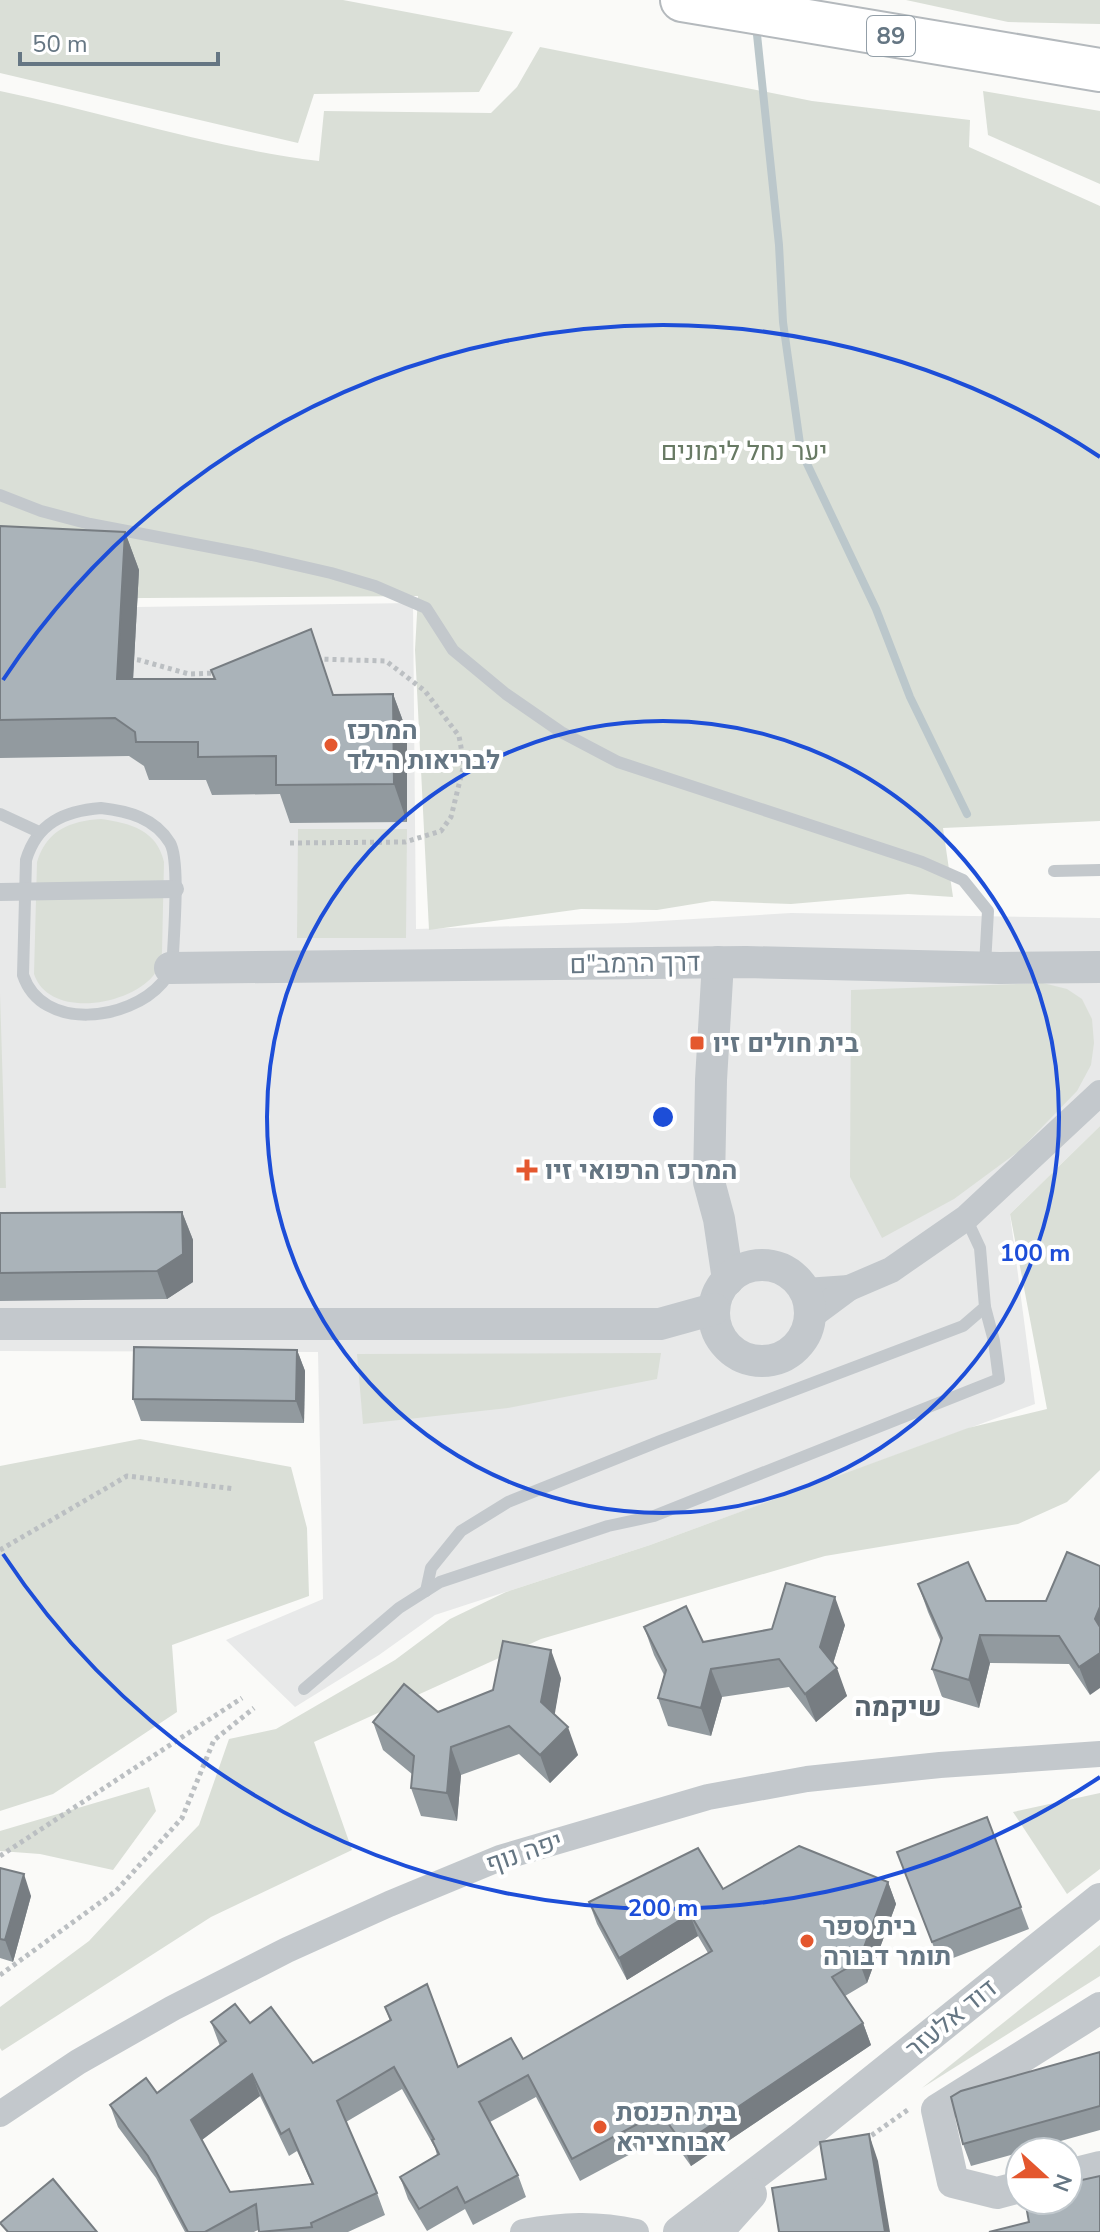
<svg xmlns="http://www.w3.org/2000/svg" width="1100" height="2232" font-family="'Nunito Sans',Heebo,sans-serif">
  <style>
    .built { fill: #e8e9e9 }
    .green { fill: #dadfd7 }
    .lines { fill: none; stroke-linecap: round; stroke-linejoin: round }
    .stream { stroke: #bbc7cb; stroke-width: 8 }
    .trunk-casing { stroke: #b4b9bd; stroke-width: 46 }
    .path { stroke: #bbbfc2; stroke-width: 5; stroke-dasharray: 4 4; stroke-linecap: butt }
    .service { stroke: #c3c8cc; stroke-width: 12 }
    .pedestrian { stroke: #c3c8cc; stroke-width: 18 }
    .minor { stroke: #c3c8cc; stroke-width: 26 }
    .tertiary { stroke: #c3c8cc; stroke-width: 32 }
    .trunk { stroke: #fff; stroke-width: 42 }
    .wall { fill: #929a9f; fill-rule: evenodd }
    .shaded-wall { fill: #777d82 }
    .building { fill: #aab3b9; stroke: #777d82; stroke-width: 2; fill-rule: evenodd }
    .ring { fill: none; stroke: #1d4ed8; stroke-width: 4 }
    .poi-dot { fill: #e4572e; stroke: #fff; stroke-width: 3 }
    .labels { text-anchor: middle; stroke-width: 8; stroke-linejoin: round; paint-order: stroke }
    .shield { fill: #fff; stroke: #939fa8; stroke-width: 2 }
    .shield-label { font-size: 24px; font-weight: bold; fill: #657683 }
    .park-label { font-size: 26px; fill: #687a64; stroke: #fff }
    .poi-label { font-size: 26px; font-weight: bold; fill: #657683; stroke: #fff; text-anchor: start }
    .street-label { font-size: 26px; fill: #657683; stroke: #fff }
    .neighbourhood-label { font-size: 28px; font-weight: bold; fill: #57646e; stroke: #fff }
    .centre { fill: #1d4ed8; stroke: #fff; stroke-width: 4 }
    .ring-label { font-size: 24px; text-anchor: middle; font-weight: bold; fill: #1d4ed8; stroke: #fff; stroke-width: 8; stroke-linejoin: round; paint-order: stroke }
  </style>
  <rect width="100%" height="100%" fill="#fafaf8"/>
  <!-- built -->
  <polygon class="built" points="413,603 416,929 627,923 791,913 1100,918 1100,1126 1010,1214 1035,1404 650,1545 435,1615 379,1655 295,1707 226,1640 323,1599 318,1352 0,1351 0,609"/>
  <!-- green -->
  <g class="green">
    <polygon points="0,0 343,0 513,32 479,92 314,94 298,143 0,73"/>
    <polygon points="906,0 1100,0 1100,24 1008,22"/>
    <path d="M540,47l272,54 158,19 -1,27 131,59v615l-157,7 10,69 -45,-3 -117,10 -79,-3 -55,9 -76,-1 -152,21 -14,-280 3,-54 -418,3v-508c106,22 211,57 319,70l5,-50 167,2 26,-26z"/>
    <polygon points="983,91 1100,111 1100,184 988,135"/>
    <path d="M101,819c29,4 56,11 63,43l-2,90c-1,8 -3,17 -9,24 -25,30 -104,43 -119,-2l3,-112c10,-32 33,-41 64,-43z"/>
    <polygon points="298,829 407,829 406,938 297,938"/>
    <polygon points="1043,983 1067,989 1082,999 1092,1019 1094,1043 1091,1065 1077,1091 1019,1151 954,1199 882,1238 850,1177 851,990"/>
    <polygon points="0,993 6,1188 0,1188"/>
    <polygon points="1100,1126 1100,1470 1067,1502 1018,1524 825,1556 541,1639 314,1742 352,1850 211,1917 2,2051 0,2048 0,2007 89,1941 150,1875 199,1825 229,1739 276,1729 395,1660 450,1619 506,1592 650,1545 968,1428 1047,1409 1010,1214"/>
    <polygon points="661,1353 657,1379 508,1408 363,1424 357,1354"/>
    <polygon points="140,1439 291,1467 307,1528 309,1596 172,1645 177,1712 53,1794 0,1811 0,1466"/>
    <polygon points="149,1787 156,1811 113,1870 40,1854 0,1851 0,1831"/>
    <polygon points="1100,1793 1100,1869 1067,1894 1013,1812"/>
    <polygon points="1100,1945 1100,1976 922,2088"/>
  </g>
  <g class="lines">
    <!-- stream -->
    <polyline class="stream" points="756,25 779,245 783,322 801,451 876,609 910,697 967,814"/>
    <defs>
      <polyline id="trunk" points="682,0 1100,70"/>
    </defs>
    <!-- trunk casing -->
    <use href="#trunk" class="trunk-casing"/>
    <!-- path -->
    <g class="path">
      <polyline points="129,659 139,660 189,674 217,673"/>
      <polyline points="290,843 405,842 441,831 451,817 464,764 459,736 425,691 386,661 318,659"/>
      <polyline points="0,1550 127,1476 235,1489"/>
      <polyline points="0,1856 242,1698"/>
      <polyline points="0,1975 116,1891 182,1818 214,1740 254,1708"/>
      <polyline points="865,2140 909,2109"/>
    </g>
    <!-- service -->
    <g class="service">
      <polyline points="0,495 41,511 90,524 252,555 331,573 375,586 426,608 453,650 506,694 561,732 618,762 922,862 963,880 988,911 985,965"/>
      <path d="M101,808c27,3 54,10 69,35 10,17 4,88 3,111 -2,10 -4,21 -11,29 -33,38 -120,49 -139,-8l3,-115c11,-37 38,-49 75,-52z"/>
      <polyline points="0,814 39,832"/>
      <polyline points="1054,871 1100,870"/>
      <polyline points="426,1591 431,1568 461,1531 508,1502 660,1441 963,1326 985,1307 980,1248 966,1218"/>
      <polyline points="304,1689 399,1608 440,1582 608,1526 654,1516 999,1379 994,1341 985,1307"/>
    </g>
    <!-- pedestrian -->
    <polyline class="pedestrian" points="1,892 175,889"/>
    <!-- minor -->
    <g class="minor">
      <polyline points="806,1291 849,1288"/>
      <polyline points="810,1317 849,1288 891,1270 966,1218 1100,1093"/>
      <polyline points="0,2114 78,2062 173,2008 287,1950 389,1904 500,1858 708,1797 807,1779 940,1765 1100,1754"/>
      <path d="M523,2232c40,-7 72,-9 113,0"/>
    </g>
    <!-- tertiary -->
    <g class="tertiary">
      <polyline points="718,962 711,1080 709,1182 719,1219 728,1280"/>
      <polyline points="170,968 746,962 1000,968 1100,967"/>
      <circle cx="762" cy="1313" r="48"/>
      <polyline points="0,1324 660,1324 714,1309"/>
      <polyline points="1068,2175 1100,2167"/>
      <polyline points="1020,2187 997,2193 953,2182 937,2110 1100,2008"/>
      <polyline points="679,2232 802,2138 1100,1899"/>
      <polyline points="717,2232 751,2194"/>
    </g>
    <!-- trunk -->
    <use href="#trunk" class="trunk"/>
  </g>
  <!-- wall -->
  <g class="wall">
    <polygon points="0,526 125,532 139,570 133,679 334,695 393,694 407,732 407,822 290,823 280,794 212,795 206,780 149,780 144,766 129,756 0,758"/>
    <polygon points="182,1212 193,1240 193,1282 167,1299 0,1301 0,1213"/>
    <polygon points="297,1350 305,1371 304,1423 141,1421 133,1399"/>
    <polygon points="1067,1552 1090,1695 1069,1664 990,1663 979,1708 942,1697 932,1669 941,1642 928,1612 918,1584 986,1601 1046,1601"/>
    <polygon points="845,1625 833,1664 847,1696 816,1722 789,1687 722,1697 711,1736 668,1726 658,1698 664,1675 654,1655 644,1627 703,1642"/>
    <polygon points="561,1678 554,1714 578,1755 550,1783 519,1754 461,1775 457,1821 421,1816 411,1788 412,1774 383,1750 373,1722 438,1712"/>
    <polygon points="987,1817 1029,1929 940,1963 897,1852"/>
    <polygon points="0,1868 31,1896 13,1962 0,1958"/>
    <path d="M888,1882l8,22 -29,79 -22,13 18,27 8,22 -180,121 -23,-32 -88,47 -44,-84 -46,25 28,53 8,22 -53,28 -8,-16 -38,22 -19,-32 -8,-22 37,-22 -2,-7 -33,-59 -56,33 31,71 8,22 -37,17h-89l-1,-2 -4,2h-69l-29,-54 -38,-51 -8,-22 47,-12 63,-47 -9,-24 39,1 63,40 77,-42 -5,-14 73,60 65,-8 185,-106 -10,-17 -71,44 -30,-56 -8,-22 134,-13zM260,2096l29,60 8,-5 15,33 -82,8 -28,-52z"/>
    <polygon points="1100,2052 1100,2130 971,2166 963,2144"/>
  </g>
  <!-- shaded-wall -->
  <g class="shaded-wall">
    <polygon points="125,532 139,570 131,717 117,679"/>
    <polygon points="393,694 407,732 407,822 394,784"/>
    <polygon points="182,1212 193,1240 193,1282 167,1299 157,1271"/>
    <polygon points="297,1350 305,1371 304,1423 296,1401"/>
    <polygon points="835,1597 845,1625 830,1673 837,1668 847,1696 816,1722 805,1694"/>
    <polygon points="1100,1607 1100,1634 1095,1619"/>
    <polygon points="980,1635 990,1663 979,1708 969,1680"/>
    <polygon points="551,1650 561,1678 552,1730 541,1702"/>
    <polygon points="1100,1653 1100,1688 1090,1695 1079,1667"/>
    <polygon points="711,1669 722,1697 711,1736 701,1708"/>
    <polygon points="568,1727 578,1755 550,1783 540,1755"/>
    <polygon points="451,1747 461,1775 457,1821 447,1793"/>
    <polygon points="24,1874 31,1896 13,1962 5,1940"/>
    <polygon points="888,1882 896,1904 867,1983 859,1961"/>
    <polygon points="690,1914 698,1936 627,1980 619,1958"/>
    <polygon points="863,2023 871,2045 691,2166 683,2144"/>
    <polygon points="252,2074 260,2096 199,2142 191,2120"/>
    <polygon points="869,2134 878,2161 890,2232 885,2232"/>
  </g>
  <!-- building -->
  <g class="building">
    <polygon points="0,526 125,532 117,679 215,679 211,670 311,629 333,695 393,694 394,784 276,785 276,756 198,757 198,742 136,742 135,732 115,718 0,720"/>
    <polygon points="182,1212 183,1254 157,1271 0,1273 0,1213"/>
    <polygon points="134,1347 297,1350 296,1401 133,1399"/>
    <polygon points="1067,1552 1100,1566 1100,1607 1095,1619 1100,1627 1100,1653 1079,1667 1059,1636 980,1635 969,1680 932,1669 942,1638 918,1584 968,1562 986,1601 1046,1601"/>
    <polygon points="786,1583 835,1597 820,1647 837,1668 805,1694 779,1659 711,1669 701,1708 658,1698 666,1670 644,1627 686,1606 703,1642 772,1629"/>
    <polygon points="503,1641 551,1650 541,1702 568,1727 540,1755 509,1726 451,1747 447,1793 411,1788 414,1756 373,1722 404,1684 438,1712 493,1690"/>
    <polygon points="987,1817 1021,1907 932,1942 897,1852"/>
    <path d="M799,1846l89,36 -29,79 -27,16 31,46 -180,121 -23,-32 -88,47 -44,-84 -49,27 39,73 -53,28 -8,-16 -38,22 -19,-32 39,-23 -7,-14 2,-1 -40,-72 -57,34 40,92 -66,30 1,4 -53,5 -3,-28 -51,28h-17l-40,-76 -38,-51 36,-27 11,15 69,-52 -15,-19 24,-18 15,19 21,-16 42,56 78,-43 -6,-13 42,-23 31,83 53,-29 12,21 189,-108 -22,-37 -71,44 -30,-56 109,-54 25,41zM252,2074l29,60 8,-5 24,55 -83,8 -39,-72z"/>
    <polygon points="0,1868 24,1874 5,1940 0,1939"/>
    <polygon points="1100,2052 1100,2106 963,2144 951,2097 961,2091"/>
    <polygon points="869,2134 885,2232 779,2232 772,2188 826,2179 820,2142"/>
    <polygon points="1100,2176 1100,2232 989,2232 1029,2222 1025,2200 1068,2200 1068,2183"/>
    <polygon points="53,2179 97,2232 8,2232 0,2223"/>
  </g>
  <!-- distance rings -->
  <g class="ring">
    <circle cx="663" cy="1117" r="396"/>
    <path d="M1100 1777A791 791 0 0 1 3 1554M3 680A791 791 0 0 1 1100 457"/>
  </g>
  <!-- markers -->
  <g class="poi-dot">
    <circle cx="331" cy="745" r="8"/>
    <rect x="689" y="1035" width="16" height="16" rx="4"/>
    <path d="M523 1158h8v8h8v8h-8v8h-8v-8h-8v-8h8z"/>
    <circle cx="807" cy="1941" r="8"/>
    <circle cx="600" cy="2127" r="8"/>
  </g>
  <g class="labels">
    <!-- shield labels -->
    <rect class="shield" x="867" y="16" width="48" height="40" rx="6"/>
    <g class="shield-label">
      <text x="891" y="44">89</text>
    </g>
    <!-- park labels -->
    <g class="park-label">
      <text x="744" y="460">יער נחל לימונים</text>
    </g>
    <!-- poi labels -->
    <g class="poi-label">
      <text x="347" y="739">המרכז<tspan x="347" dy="30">לבריאות הילד</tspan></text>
      <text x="713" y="1052">בית חולים זיו</text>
      <text x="545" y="1179">המרכז הרפואי זיו</text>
      <text x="823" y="1935">בית ספר<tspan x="823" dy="30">תומר דבורה</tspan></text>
      <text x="616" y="2121">בית הכנסת<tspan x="616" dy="30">אבוחצירא</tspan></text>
    </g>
    <!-- street labels -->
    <g class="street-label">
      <text transform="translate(635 963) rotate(-1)" y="9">דרך הרמב"ם</text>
      <text transform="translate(524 1852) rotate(-19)" y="9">יפה נוף</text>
      <text transform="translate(951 2018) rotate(-39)" y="9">דוד אלעזר</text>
    </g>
    <!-- neighbourhood labels -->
    <g class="neighbourhood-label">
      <text x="898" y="1716">שיקמה</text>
    </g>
  </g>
  <circle cx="663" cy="1117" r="12" class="centre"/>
  <g class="ring-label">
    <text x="1035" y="1261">100 m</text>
    <text x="663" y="1916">200 m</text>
  </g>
  <!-- north arrow -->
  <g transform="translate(1044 2176) rotate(111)"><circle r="38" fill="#ffffff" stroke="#c1c8cd" stroke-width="2"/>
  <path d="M0-6L14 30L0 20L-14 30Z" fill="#e4572e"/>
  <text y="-12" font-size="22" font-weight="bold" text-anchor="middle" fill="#657683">N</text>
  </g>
  <!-- scale -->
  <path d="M20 52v12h198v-12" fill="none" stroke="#657683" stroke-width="4"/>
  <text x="32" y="52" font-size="24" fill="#657683" stroke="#ffffff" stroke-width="6" paint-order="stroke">50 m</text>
</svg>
